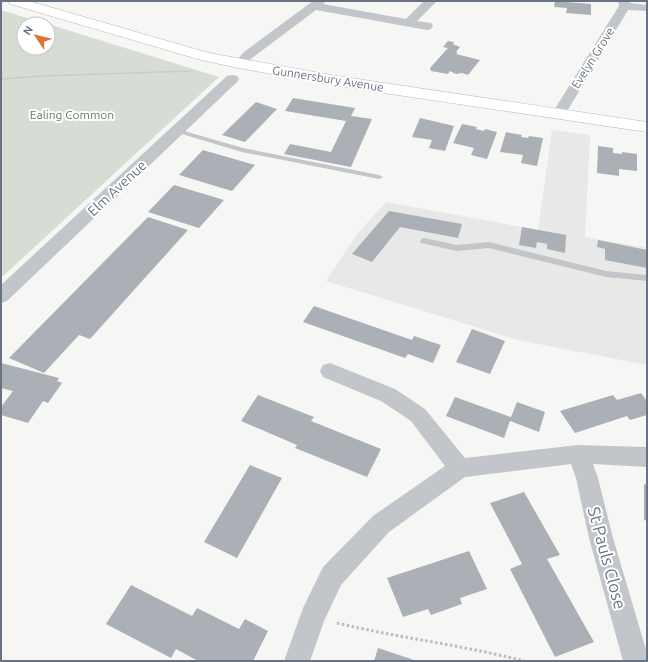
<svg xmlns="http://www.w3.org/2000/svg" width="648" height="662" font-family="Ubuntu,sans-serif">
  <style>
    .built { fill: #e7e8e7 }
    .green { fill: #d7ddd5 }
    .building { fill: #abb0b7 }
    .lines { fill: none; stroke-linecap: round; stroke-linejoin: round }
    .trunk-casing { stroke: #b5b7bb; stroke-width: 1 }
    .path-far1 { stroke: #babcbf; stroke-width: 1.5; stroke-dasharray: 1.5 1.5; stroke-linecap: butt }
    .path { stroke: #babcbf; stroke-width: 3; stroke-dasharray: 2.5 2.5; stroke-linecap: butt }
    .service { fill: #c2c5c9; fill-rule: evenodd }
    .minor { fill: #c2c5c9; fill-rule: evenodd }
    .trunk { fill: #fff; fill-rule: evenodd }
    .labels { text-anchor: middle; stroke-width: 4; stroke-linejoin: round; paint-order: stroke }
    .far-street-label { font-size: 12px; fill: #677283; stroke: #fff }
    .far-park-label { font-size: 12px; fill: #667a66; stroke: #fff }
    .street-label { font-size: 14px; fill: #677283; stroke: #fff }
    .near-street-label { font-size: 17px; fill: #677283; stroke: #fff }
  </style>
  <rect width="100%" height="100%" fill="#f6f7f4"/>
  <!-- built -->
  <polygon class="built" points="552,130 590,135 585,237 647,248 647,365 518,340 326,281 357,234 386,202 538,230"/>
  <!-- green -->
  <polygon class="green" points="1,10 47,24 24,24 24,48 48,48 48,24 219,77 1,278"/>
  <!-- building -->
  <g class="building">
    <polygon points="555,1 591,4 591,15 566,13 567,8 554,7"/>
    <polygon points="448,41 454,42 453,44 460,47 456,52 458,53 456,54 480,60 468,75 462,73 456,74 450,71 448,74 431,71 430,68 448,48 443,47"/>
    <polygon points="293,98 355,108 351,116 372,119 351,167 284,154 290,144 331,152 346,121 285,111"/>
    <polygon points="256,102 277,109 245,142 222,135"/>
    <polygon points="420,118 454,126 445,151 429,148 432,140 412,137"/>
    <polygon points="462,124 477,127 476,129 484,131 485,129 497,132 487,159 471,155 474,148 453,143"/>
    <polygon points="506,132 522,135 521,137 528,138 529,136 543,138 537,166 521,163 523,155 500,152"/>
    <polygon points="598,146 613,148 613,153 622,154 622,152 637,154 637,171 619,169 619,176 597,173"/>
    <polygon points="203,150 255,165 232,191 179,175"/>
    <polygon points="174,185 224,200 199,228 148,212"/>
    <polygon points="389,211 462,224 458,238 400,227 372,262 352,254"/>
    <polygon points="148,217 188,230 90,339 79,335 44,373 9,358"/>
    <polygon points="522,227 566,235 565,253 547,249 547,244 537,242 536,248 519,245"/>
    <polygon points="598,240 647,250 647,268 605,260 605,249 597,247"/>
    <polygon points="314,306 412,340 414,336 441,345 433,363 408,354 405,358 303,322"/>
    <polygon points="472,329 505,341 490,374 456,362"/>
    <polygon points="1,363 59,378 57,381 62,383 48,403 43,401 28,423 1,415 1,407 13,391 1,388"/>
    <polygon points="641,393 647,401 647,415 630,420 627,416 575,433 560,411 613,395 617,400"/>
    <polygon points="258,395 314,417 311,421 381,449 367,477 295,448 297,445 241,421"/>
    <polygon points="455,397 511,417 517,402 545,412 539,432 510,421 504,438 446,416"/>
    <polygon points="250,465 282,478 237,558 204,542"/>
    <polygon points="644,484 647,485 647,521 644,520"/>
    <polygon points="524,492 560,555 547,559 594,642 555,657 510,569 522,564 490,503"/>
    <polygon points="469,551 487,589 460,598 462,604 431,615 428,609 403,617 387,578"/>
    <polygon points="131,585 192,616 197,608 239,629 245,619 268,631 253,661 198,661 176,649 171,658 106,624"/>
    <polygon points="378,648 417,661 374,661"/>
  </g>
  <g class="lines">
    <defs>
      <polygon id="trunk" points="8,1 29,1 209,53 337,76 647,122 647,132 337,86 239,68 201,60 10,4"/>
    </defs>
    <!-- trunk casing -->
    <use href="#trunk" class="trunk-casing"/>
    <!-- path-far1 -->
    <polyline class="path-far1" points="1,79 42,76 192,71"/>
    <!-- path -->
    <path class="path" d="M337,623c62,15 125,22 187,38"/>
    <!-- service -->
    <g class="service">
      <polygon points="177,129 243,148 379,175 383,177 379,179 242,152 175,132 175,130"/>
      <polygon points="424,238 457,245 489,242 606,271 647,275 647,281 606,277 489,248 457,251 421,243 420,241 421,239"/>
    </g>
    <!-- minor -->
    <g class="minor">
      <polygon points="313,1 326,1 323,4 406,19 424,1 437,1 417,21 431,23 433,26 431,29 427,30 316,10 252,58 244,67 234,67 233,64 244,52"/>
      <polygon points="618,1 630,1 630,3 647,5 647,11 628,10 563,118 558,119 553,118 551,115 619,6"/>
      <polygon points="232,75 237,76 239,79 237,82 7,301 1,303 1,285 227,76"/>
      <polygon points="330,363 395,389 425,409 465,458 578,445 647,447 647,467 593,464 598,478 613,538 647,653 647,661 623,661 589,538 576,478 571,464 465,477 389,532 341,585 324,621 310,661 284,661 303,608 323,567 373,516 445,466 411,421 381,401 323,377 320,371 323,365"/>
    </g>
    <!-- trunk -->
    <use href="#trunk" class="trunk"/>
  </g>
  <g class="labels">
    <!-- far-street labels -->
    <g class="far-street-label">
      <text transform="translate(593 58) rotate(-58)" y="4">Evelyn Grove</text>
      <text transform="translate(328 79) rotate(9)" y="4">Gunnersbury Avenue</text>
    </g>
    <!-- far-park labels -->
    <g class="far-park-label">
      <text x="72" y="119">Ealing Common</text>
    </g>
    <!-- street labels -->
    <g class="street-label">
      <text transform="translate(117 188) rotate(-43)" y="5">Elm Avenue</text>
    </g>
    <!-- near-street labels -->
    <g class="near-street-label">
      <text transform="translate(607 558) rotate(75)" y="6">St Pauls Close</text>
    </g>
  </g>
  <!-- border -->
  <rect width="648" height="662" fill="none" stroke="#677283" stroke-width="4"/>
  <!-- north arrow -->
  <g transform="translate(36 36) rotate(305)"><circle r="19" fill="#ffffff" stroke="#c2c7cd"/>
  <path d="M0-3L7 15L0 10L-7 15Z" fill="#d97632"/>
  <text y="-6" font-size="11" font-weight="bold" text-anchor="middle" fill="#677283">N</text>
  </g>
</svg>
